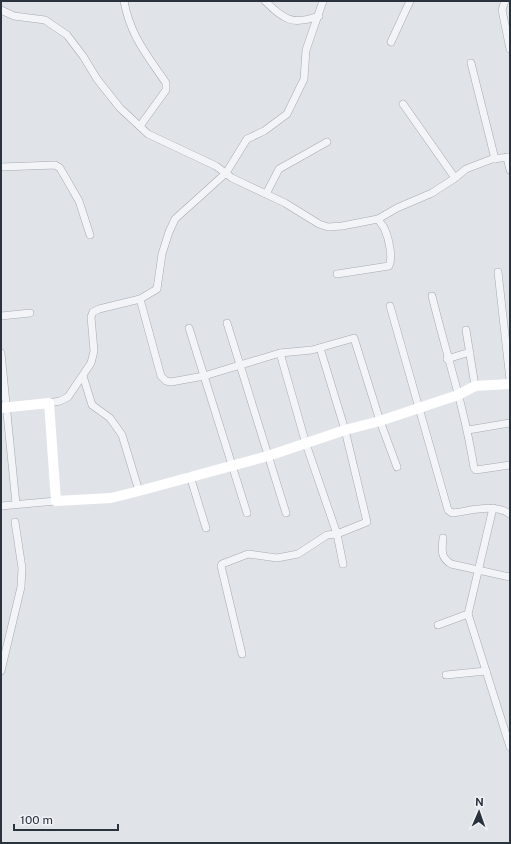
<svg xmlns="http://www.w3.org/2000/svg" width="511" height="844" font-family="'Public Sans',sans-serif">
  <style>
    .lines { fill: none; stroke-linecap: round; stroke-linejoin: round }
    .street-casing { stroke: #a6aab2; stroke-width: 8 }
    .street { stroke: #f3f4f7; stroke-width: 7 }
    .secondary { stroke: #fff; stroke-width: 10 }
  </style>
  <rect width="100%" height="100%" fill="#e0e3e8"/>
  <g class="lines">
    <defs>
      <g id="street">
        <path d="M124,1c6,34 23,54 42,82v7l-26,36"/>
        <path d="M265,1c19,18 26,25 54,15"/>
        <polyline points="505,1 502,10 510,49"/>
        <polyline points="1,10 14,16 45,20 67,35 83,56 97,79 120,108 148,134 216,166 232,178 285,203 319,224 328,227 342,226 378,219 397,208 432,193 455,178 466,169 492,159 510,157"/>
        <polyline points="391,42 410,1"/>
        <polyline points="471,63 495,159"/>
        <polyline points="403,104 455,178"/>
        <polyline points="507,157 510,170"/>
        <polyline points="1,167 55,165 60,168 79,201 90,235"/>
        <polyline points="266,194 279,169 327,142"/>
        <polyline points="498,272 510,380"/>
        <path d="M337,274l52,-8c4,-8 0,-27 -4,-36 -1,-4 -5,-7 -7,-11"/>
        <path d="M432,296c14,57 33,114 42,172l2,2 34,-5"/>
        <polyline points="140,299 161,376 166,381 171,382 204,376 280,353 312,350 354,338 380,421 397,467"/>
        <path d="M390,306l58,204 4,3c18,-2 42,-10 58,1"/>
        <polyline points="1,316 30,313"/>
        <polyline points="227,323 286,513"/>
        <polyline points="189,328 247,513"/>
        <polyline points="466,330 475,386"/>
        <polyline points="1,353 16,504"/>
        <polyline points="280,353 306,444 337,534 343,564"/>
        <polyline points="447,359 470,352"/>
        <polyline points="83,376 92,405 110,418 122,435 139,491"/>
        <polyline points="49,403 60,401 68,397 91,363 94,351 91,317 93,312 99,309 140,299 157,289 162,254 169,232 175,219 226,173 247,139 264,131 287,114 304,79 306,50 323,1"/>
        <polyline points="468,430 510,423"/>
        <polyline points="190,476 206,528"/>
        <polyline points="1,506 56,501"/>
        <polyline points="493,508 468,614 510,747"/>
        <path d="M443,538c-1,12 -3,19 8,26l59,13"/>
        <polyline points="438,625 468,614"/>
        <polyline points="242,654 221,566 222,564 248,554 277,558 298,554 327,535 337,534 367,522 345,430 320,348"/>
        <polyline points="1,671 21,587 22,568 15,522"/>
        <polyline points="446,675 486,671"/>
      </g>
    </defs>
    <!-- street casing -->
    <use href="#street" class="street-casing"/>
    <!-- street -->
    <use href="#street" class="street"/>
    <!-- secondary -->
    <polyline class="secondary" points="1,408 49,403 56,501 111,498 139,491 268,456 345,430 380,421 458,395 475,386 510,384"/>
  </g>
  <!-- border -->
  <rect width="511" height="844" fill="none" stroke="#2a323e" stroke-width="4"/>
  <!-- north arrow -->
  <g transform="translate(479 812) rotate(2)" stroke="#f0f2f6" stroke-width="3" paint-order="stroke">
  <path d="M0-3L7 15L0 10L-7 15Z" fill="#2a323e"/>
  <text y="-6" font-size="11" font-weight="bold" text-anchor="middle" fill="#2a323e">N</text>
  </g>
  <!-- scale -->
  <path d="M14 824v6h104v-6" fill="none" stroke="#2a323e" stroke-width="2"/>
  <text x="20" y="824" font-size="12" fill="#2a323e" stroke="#f0f2f6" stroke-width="3" paint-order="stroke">100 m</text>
</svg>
